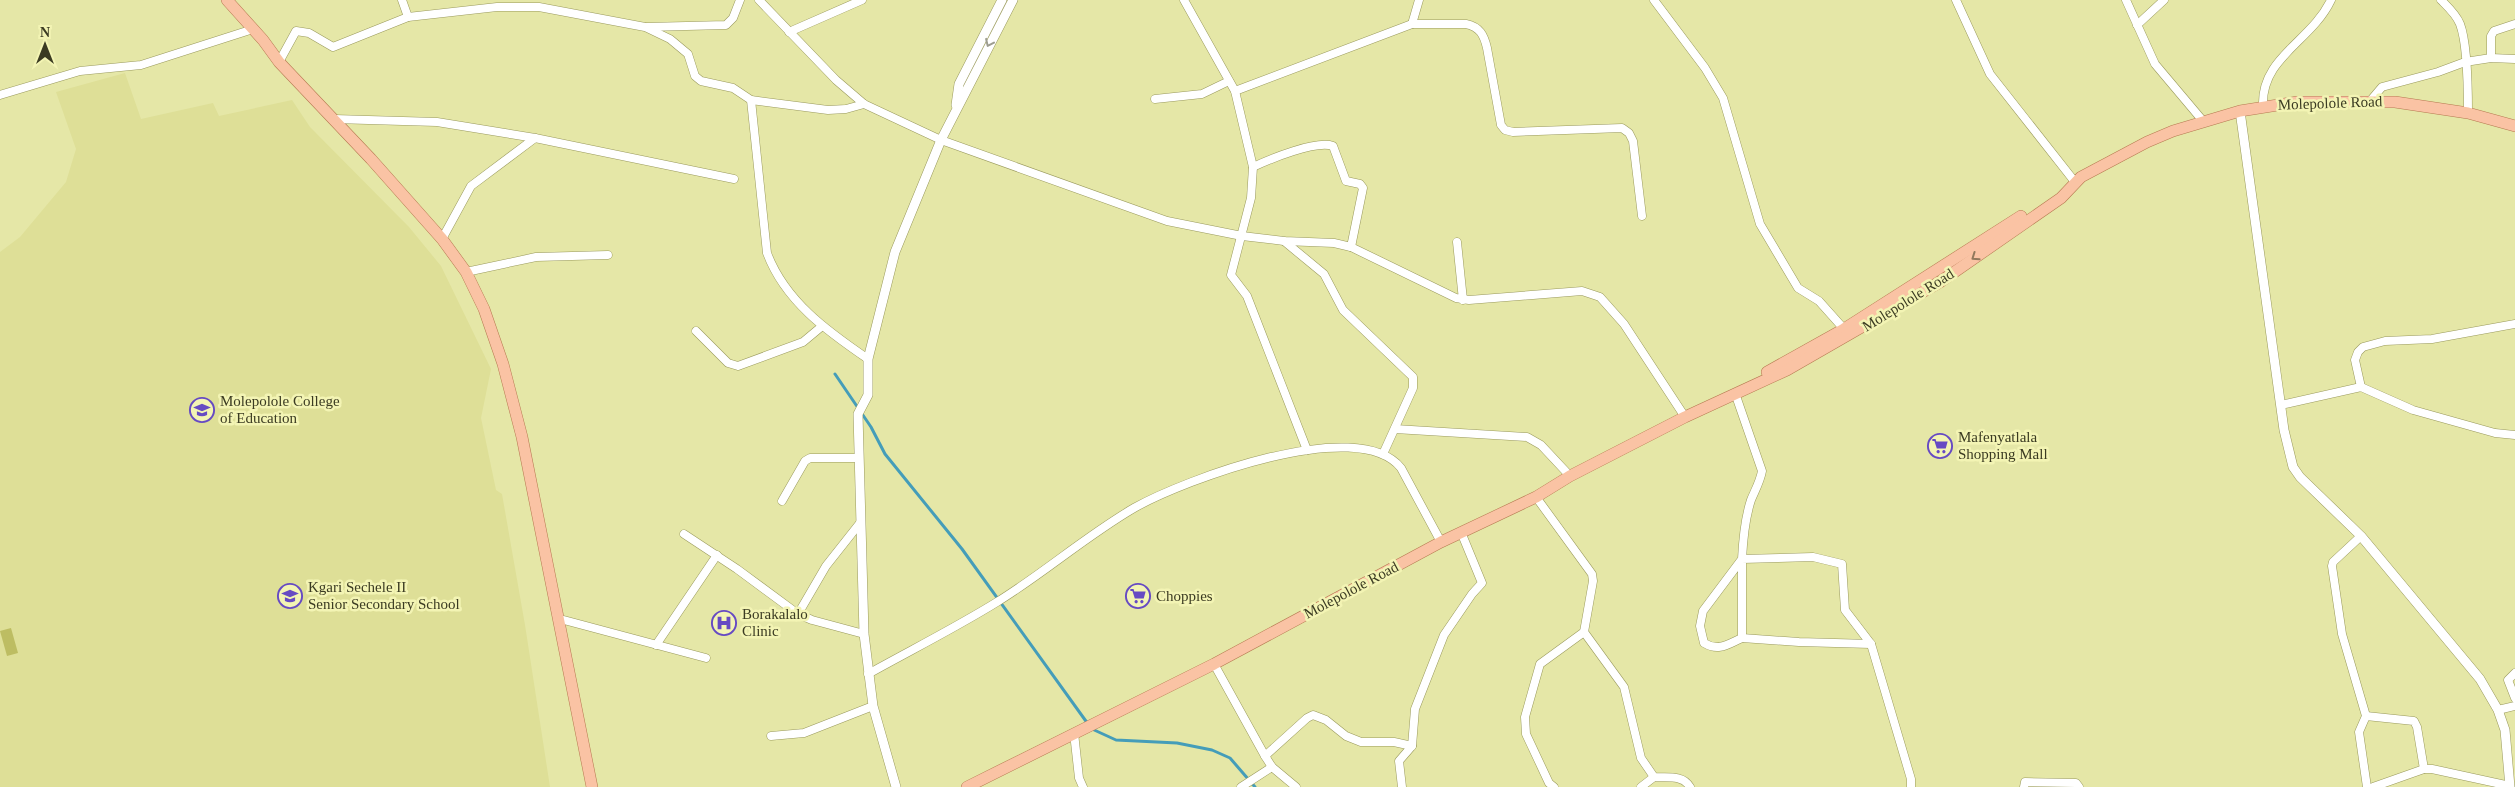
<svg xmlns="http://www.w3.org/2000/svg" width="2515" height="787" font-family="Georgia,serif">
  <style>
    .built { fill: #dedf97 }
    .green { fill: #bdbd62 }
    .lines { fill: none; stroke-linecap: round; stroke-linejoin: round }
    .stream { stroke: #459db9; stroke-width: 3 }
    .minor-casing { stroke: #9a9a5d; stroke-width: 9 }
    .tertiary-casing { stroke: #9a9a5d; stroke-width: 10 }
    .primary-casing { stroke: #b57950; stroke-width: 12 }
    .minor { stroke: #fff; stroke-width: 8 }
    .tertiary { stroke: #fff; stroke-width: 9 }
    .primary { stroke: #fac3a4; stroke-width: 11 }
    .oneway { stroke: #9d9d90 }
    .oneway2 { stroke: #91785c }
    .labels { text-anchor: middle; stroke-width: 5; stroke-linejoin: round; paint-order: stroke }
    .street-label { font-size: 15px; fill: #3b3b22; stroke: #f3f4b4 }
    .poi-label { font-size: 15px; fill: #3b3b22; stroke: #f3f4b4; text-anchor: start }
  </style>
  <rect width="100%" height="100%" fill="#e5e7a7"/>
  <!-- built -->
  <polygon class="built" points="125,73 141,119 213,103 219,116 292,100 310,127 409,227 441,266 491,369 481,418 496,490 502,494 525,625 550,787 0,787 0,252 20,237 66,182 76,149 56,92"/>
  <!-- green -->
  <polygon class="green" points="11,628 18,653 7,656 0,631"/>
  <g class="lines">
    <!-- stream -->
    <g class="stream">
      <polyline points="835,374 871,427 885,454 962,549 1088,724"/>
      <polyline points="1092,729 1116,740 1177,743 1212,750 1230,758 1255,787"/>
    </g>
    <defs>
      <g id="minor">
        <polyline points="402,0 408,17"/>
        <polyline points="759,0 836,80 864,104 941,140 1167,221 1242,236 1284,241 1334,243 1351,247 1456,298 1469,300 1582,291 1600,297 1624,324 1685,417"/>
        <polyline points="1184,0 1235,91 1253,167 1251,198 1231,275 1247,296 1307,450"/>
        <polyline points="1654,0 1705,68 1723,98 1760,224 1798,288 1819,301 1844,329"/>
        <polyline points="1956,0 1990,74 2075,182"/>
        <polyline points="2126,0 2155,64 2203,121"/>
        <path d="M2441,0c7,7 15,14 19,24 8,21 8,66 8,89"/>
        <polyline points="1412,24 1419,0"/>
        <polyline points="2137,25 2164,0"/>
        <polyline points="647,27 726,25 733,18 740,0"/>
        <polyline points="789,32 862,0"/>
        <polyline points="2491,58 2491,36 2494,31 2515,24"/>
        <polyline points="279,62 296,31 309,33 333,47 408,17 497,7 539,7 645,27 670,39 688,54 695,76 701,81 733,88 751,100 828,110 846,109 864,104"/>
        <path d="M1235,91l177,-67h54c14,3 18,11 21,24l14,77 4,5 8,2 109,-4 7,5 4,8 9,75"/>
        <polyline points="0,95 80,71 141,65 247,31"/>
        <polyline points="1155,99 1202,94 1229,81"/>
        <path d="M751,100l16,153c18,48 60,78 101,106"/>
        <polyline points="2371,100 2382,87 2438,72 2465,62 2491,58 2515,59"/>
        <path d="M2263,106c-2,-49 48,-64 68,-106"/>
        <polyline points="334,119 437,122 535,138 734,179"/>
        <path d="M1253,167c17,-8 63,-27 80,-21l13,35 14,3 3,4 -12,59"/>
        <polyline points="442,239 471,186 535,138"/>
        <polyline points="1284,241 1324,274 1343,310 1413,377 1413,388 1383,454"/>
        <polyline points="1457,242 1463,300"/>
        <polyline points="466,272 536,257 608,255"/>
        <polyline points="696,331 728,363 738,366 803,342 821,327"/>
        <polyline points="2361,387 2355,360 2358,352 2363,347 2385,341 2432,339 2515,324"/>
        <path d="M1735,393l27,78c-2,11 -7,19 -11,29 -6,18 -8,40 -9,59v79c-14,6 -23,14 -38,5l-4,-17 3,-15 39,-52 71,-2 29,7 3,46 26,34 40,135v8"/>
        <polyline points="2281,405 2361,387 2413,410 2495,433 2515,435"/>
        <polyline points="1395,429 1527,437 1541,445 1570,476"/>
        <path d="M1536,497l56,77 1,7 -9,51 40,55 17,71 13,19c12,1 29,-3 36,10"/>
        <polyline points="782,501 805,461 810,458 858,458"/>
        <polyline points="684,534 737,569 798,614 812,620 864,634"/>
        <polyline points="2361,536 2333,562 2332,566 2342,634 2366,716 2359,732 2367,787"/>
        <polyline points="798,614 826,566 860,523"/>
        <polyline points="560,619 706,658"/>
        <polyline points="1742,638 1799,642 1871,644"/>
        <polyline points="656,645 717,555"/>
        <polyline points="1214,664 1265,756 1272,767 1296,787"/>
        <polyline points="2515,673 2508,680 2515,698"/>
        <path d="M868,674c43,-24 87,-46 129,-72 47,-29 89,-66 137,-94 50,-28 224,-94 267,-40l40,74"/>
        <polyline points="2498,710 2515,706"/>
        <polyline points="2366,716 2414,721 2417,727 2424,769"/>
        <polyline points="1074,733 1079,778 1083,787"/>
        <polyline points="771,736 804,733 873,706"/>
        <polyline points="1265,756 1307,718 1313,715 1326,720 1346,736 1361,742 1394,742 1412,746"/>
        <polyline points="1241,787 1272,767"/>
        <polyline points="1402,787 1399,761 1412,746 1415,709 1444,635 1472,594 1482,583 1461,532"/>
        <polyline points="1554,787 1549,783 1526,734 1525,717 1540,664 1584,632"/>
        <polyline points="1641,787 1654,777"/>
        <polyline points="2024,787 2025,782 2076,783 2079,787"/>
        <polyline points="2373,787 2424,769 2432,769 2510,786"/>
      </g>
      <g id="tertiary">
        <polyline points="956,105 959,84 1002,0"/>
        <polyline points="2240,111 2284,430 2293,467 2300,477 2361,536 2480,679 2498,710 2505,730 2510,787"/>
        <polyline points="896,787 873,706 864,634 858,414 868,395 868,359 895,252 941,140 1013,0"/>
      </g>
      <g id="primary">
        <polyline points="227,0 263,40 279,62 371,159 442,239 466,272 484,309 503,364 522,437 592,787"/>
        <polyline points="1767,372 1844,329 2021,216"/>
        <polyline points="967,787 1214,664 1441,542 1536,497 1570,476 1685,417 1787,370 1940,282 2061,198 2081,177 2147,142 2173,131 2240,111 2297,102 2395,102 2468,113 2515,126"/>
      </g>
    </defs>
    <!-- minor casing -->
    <use href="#minor" class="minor-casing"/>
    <!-- tertiary casing -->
    <use href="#tertiary" class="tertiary-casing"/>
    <!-- primary casing -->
    <use href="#primary" class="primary-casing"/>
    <!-- minor -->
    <use href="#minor" class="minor"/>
    <!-- tertiary -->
    <use href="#tertiary" class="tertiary"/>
    <!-- primary -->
    <use href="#primary" class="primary"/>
  </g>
  <!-- one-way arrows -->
  <defs><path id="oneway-chevron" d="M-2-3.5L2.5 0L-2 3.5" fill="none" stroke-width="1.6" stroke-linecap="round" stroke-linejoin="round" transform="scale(1.25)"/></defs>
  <use class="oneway" href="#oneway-chevron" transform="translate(989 43) rotate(115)"/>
  <use class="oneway2" href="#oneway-chevron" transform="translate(1975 257) rotate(145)"/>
  <!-- icons -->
  <defs>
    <symbol id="university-ring" viewBox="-11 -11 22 22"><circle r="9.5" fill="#f3f4b4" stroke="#664ac3" stroke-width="1.5"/><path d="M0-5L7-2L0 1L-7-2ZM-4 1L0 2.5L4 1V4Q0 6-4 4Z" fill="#664ac3"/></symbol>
    <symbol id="supermarket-ring" viewBox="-11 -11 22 22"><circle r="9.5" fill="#f3f4b4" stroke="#664ac3" stroke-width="1.5"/><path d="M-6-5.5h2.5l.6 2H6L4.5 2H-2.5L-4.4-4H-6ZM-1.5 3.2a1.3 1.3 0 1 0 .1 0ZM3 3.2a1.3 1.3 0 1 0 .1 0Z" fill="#664ac3"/></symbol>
    <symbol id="school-ring" viewBox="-11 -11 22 22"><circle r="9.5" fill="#f3f4b4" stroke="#664ac3" stroke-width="1.5"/><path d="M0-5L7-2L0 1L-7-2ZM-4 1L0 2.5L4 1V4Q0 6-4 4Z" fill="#664ac3"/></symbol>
    <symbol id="hospital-ring" viewBox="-11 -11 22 22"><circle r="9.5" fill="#f3f4b4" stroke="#664ac3" stroke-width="1.5"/><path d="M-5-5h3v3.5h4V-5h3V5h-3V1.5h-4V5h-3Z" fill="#664ac3"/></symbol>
  </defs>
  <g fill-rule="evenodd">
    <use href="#university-ring" x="188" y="396" width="28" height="28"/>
    <use href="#supermarket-ring" x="1926" y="432" width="28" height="28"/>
    <use href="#school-ring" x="276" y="582" width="28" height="28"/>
    <use href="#supermarket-ring" x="1124" y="582" width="28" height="28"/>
    <use href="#hospital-ring" x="710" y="609" width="28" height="28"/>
  </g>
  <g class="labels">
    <!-- street labels -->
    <g class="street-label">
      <text transform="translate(2330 103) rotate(-2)" y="5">Molepolole Road</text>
      <text transform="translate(1908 300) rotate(-32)" y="5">Molepolole Road</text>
      <text transform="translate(1351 590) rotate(-28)" y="5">Molepolole Road</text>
    </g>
    <!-- poi labels -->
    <g class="poi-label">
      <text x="220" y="406">Molepolole College<tspan x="220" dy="17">of Education</tspan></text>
      <text x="1958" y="442">Mafenyatlala<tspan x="1958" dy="17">Shopping Mall</tspan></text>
      <text x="308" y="592">Kgari Sechele II<tspan x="308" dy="17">Senior Secondary School</tspan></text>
      <text x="1156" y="601">Choppies</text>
      <text x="742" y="619">Borakalalo<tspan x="742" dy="17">Clinic</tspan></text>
    </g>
  </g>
  <!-- north arrow -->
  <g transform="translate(45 45)" stroke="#f3f4b4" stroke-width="4" paint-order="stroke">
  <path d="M0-4L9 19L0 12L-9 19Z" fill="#3b3b22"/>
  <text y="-8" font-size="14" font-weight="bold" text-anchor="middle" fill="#3b3b22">N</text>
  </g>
</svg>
